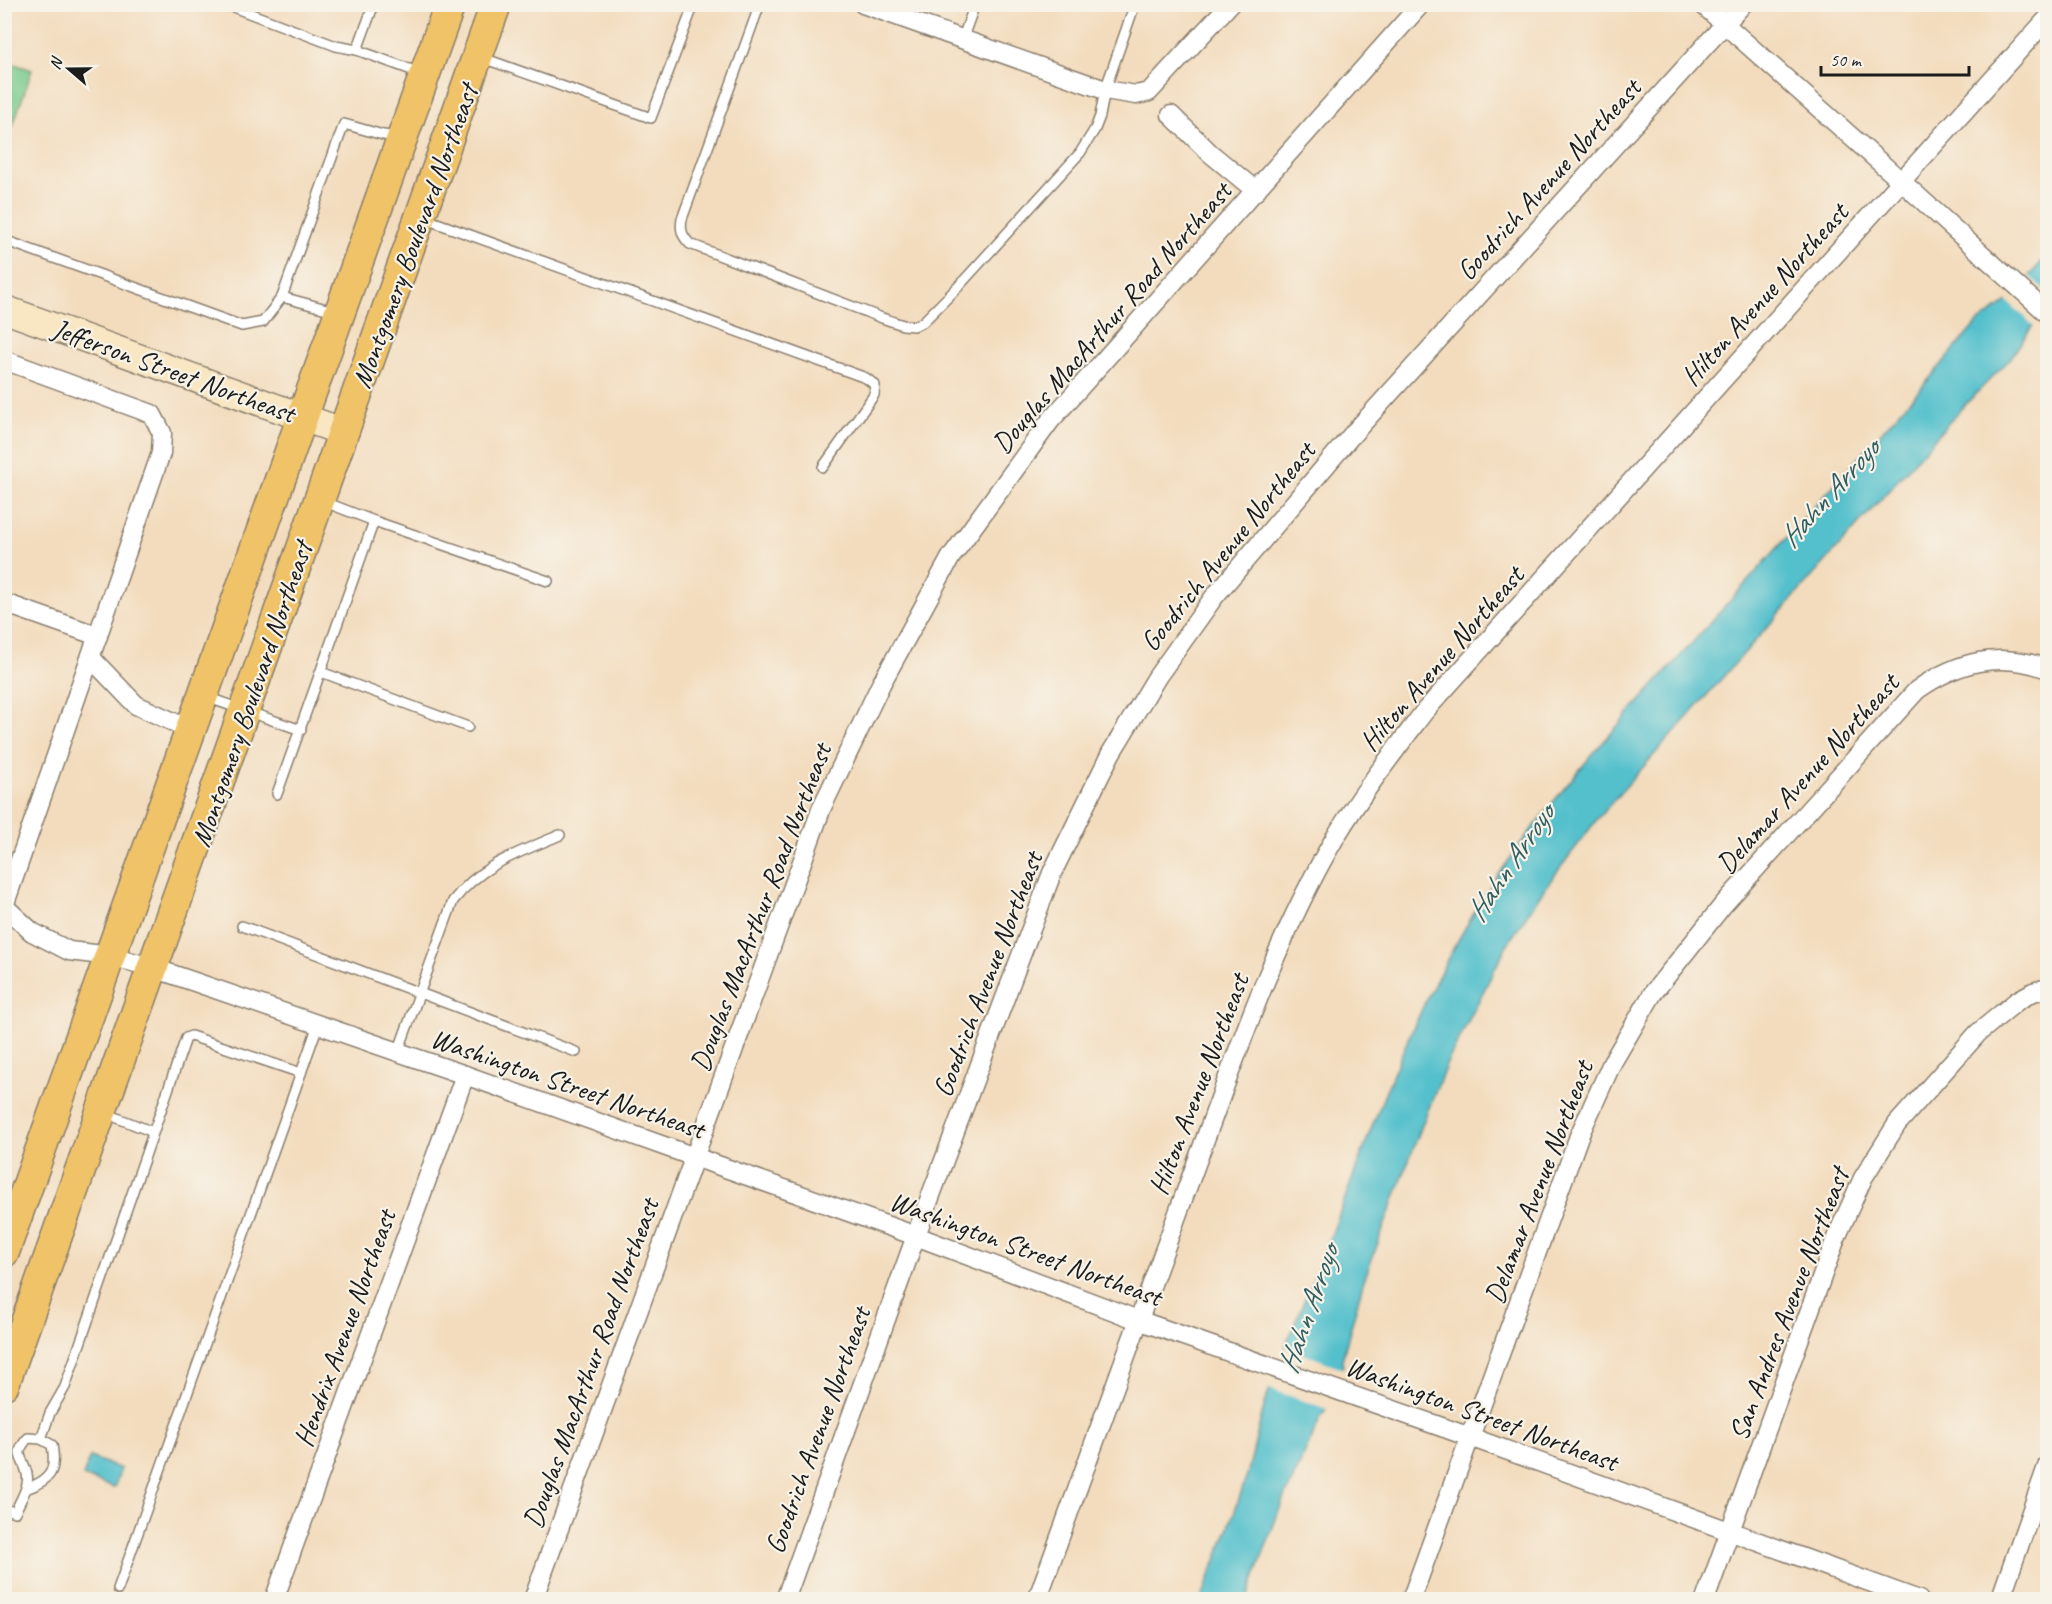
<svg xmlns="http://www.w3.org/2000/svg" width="2052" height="1604" font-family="Caveat,sans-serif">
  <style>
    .green { fill: #78ca8b; stroke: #4a7354; stroke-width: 1.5 }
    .water { fill: #53c0cc; stroke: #386e74; stroke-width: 1.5 }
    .pier { fill: #f3dcbd }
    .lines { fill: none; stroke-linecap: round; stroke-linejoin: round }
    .lane-casing { stroke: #887c6c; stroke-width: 12 }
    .street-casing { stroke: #887c6c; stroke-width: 21 }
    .secondary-casing { stroke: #887c6c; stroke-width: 30 }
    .primary-casing { stroke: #887c6c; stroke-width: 33 }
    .lane { stroke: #fff; stroke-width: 9 }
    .street { stroke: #fff; stroke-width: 18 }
    .secondary { stroke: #f9e7c3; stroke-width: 27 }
    .primary { stroke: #f0c369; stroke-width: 30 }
    .labels { text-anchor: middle; stroke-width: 4.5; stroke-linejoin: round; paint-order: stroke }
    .street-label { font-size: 28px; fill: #1c1c1c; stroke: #f7f3e8 }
    .water-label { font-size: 30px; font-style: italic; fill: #325e62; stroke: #f7f3e8 }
  </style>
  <rect width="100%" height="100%" fill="#f7f3e8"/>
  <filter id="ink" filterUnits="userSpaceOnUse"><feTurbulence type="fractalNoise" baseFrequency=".0167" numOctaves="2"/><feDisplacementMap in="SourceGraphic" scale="12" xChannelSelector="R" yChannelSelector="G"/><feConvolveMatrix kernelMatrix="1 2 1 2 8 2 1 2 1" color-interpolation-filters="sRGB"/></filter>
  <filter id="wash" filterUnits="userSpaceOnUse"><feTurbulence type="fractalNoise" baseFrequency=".008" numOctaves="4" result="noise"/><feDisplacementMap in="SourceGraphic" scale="24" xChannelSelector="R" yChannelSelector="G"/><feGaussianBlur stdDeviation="1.35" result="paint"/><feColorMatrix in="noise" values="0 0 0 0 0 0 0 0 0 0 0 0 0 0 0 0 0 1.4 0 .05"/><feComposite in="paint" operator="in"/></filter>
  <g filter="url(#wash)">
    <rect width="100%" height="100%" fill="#f3dcbd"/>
    <!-- green -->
    <polygon class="green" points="5,61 32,70 11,131 5,129"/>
    <!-- water -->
    <g class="water">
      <path d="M2047,256v52l-14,17 -23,34 -50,51 -362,408 -56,74 -35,53 -60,118 -23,57 -61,163 -21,77 1,6 -18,47 -4,4 -43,96 -31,86 -46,1c15,-42 33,-83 46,-125 8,-29 13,-59 23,-87 19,-57 46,-111 67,-168 36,-98 73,-199 127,-290 37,-65 84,-123 132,-180l334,-372 45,-53 30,-22z"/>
      <polygon points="90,1457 121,1469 114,1488 83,1476"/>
    </g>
    <!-- pier -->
    <g class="pier">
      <polygon points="2027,274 2047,292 2048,313 2035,327 2005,299"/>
      <polygon points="1282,1346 1345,1369 1330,1410 1267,1388"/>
    </g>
  </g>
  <g filter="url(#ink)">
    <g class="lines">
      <defs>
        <g id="lane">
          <polyline points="225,4 336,46 357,50"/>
          <polyline points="374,4 357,50 420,73"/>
          <path d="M760,4l-78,215c-2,11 0,17 8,25l192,74 21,7 11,1 9,-4 34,-34 123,-135 15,-24 5,-13 5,-26 30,-86"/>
          <polyline points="962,40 975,4"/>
          <polyline points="480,57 651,118 694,4"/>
          <polyline points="423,218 866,378 875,385 874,395 823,467"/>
          <polyline points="4,240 242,326 263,322 282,297 344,124 383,135 399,137"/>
          <polyline points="282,297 334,311"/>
          <polyline points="374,521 548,581"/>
          <polyline points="321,672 468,727"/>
          <polyline points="206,697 301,730"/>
          <polyline points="277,794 374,521 322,501"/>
          <polyline points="242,926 576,1052"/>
          <path d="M398,1052l55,-151c29,-37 65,-48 107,-66"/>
          <polyline points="105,1113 153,1132"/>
          <polyline points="41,1439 50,1413 65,1387 186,1038 191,1036 301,1073"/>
          <path d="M4,1509l11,3c5,-11 15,-26 12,-38 -3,-17 -15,-18 1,-36l13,1 11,6c5,27 -2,35 -26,44"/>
          <polyline points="118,1589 318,1025"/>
        </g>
        <g id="street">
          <polyline points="863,4 1105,90 1136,95 1149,92 1230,4"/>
          <polyline points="1702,4 1901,181 2048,314"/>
          <polyline points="1171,115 1210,153 1256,191"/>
          <polyline points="4,360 152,414 162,433 161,453 4,906"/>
          <polyline points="4,603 98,636"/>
          <polyline points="91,658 136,705 191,730"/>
          <polyline points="4,909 5,907 32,932 69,951 111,956 154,968 465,1075 916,1236 1138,1320 1470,1437 1919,1600"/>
          <polyline points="274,1600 465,1075"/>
          <polyline points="533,1600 822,807 881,684 951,557 1050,421 1421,4"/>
          <polyline points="785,1600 922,1219 1052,873 1111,753 1157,677 1214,597 1351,436 1743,4"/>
          <path d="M1037,1600c50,-137 99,-273 149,-409 45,-120 85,-244 150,-355 26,-43 57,-83 88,-124l624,-694"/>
          <path d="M1411,1600l168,-464 33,-73 41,-70 70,-88 194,-215c41,-29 82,-39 131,-21"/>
          <polyline points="1705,1600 1836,1238 1863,1178 1897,1124 1978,1033 2017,1001 2033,992 2048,988"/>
          <polyline points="2000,1600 2048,1464"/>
        </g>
        <polyline id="secondary" points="4,309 343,432"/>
        <g id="primary">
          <path d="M4,1252c149,-415 296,-832 446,-1248"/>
          <polyline points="4,1384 496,4"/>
        </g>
      </defs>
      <!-- lane casing -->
      <use href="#lane" class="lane-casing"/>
      <!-- street casing -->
      <use href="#street" class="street-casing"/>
      <!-- secondary casing -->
      <use href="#secondary" class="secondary-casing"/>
      <!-- primary casing -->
      <use href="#primary" class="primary-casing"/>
      <!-- lane -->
      <use href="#lane" class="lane"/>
      <!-- street -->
      <use href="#street" class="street"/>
      <!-- secondary -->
      <use href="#secondary" class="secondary"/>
      <!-- primary -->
      <use href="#primary" class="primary"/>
    </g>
  </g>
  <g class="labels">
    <!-- street labels -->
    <g class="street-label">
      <text transform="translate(1548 179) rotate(-48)" y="10">Goodrich Avenue Northeast</text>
      <text transform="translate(414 236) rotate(-70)" y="10">Montgomery Boulevard Northeast</text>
      <text transform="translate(1764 294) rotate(-48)" y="10">Hilton Avenue Northeast</text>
      <text transform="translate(1111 317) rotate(-49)" y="10">Douglas MacArthur Road Northeast</text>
      <text transform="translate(174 370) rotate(20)" y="10">Jefferson Street Northeast</text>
      <text transform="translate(1227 546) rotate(-51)" y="10">Goodrich Avenue Northeast</text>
      <text transform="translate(1441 658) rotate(-49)" y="10">Hilton Avenue Northeast</text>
      <text transform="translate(251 694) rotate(-71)" y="10">Montgomery Boulevard Northeast</text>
      <text transform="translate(1807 773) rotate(-48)" y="10">Delamar Avenue Northeast</text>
      <text transform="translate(760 907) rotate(-69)" y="10">Douglas MacArthur Road Northeast</text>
      <text transform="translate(987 974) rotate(-69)" y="10">Goodrich Avenue Northeast</text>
      <text transform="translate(568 1083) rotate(19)" y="10">Washington Street Northeast</text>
      <text transform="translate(1198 1084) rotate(-69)" y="10">Hilton Avenue Northeast</text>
      <text transform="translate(1538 1182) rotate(-69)" y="10">Delamar Avenue Northeast</text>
      <text transform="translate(1026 1248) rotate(20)" y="10">Washington Street Northeast</text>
      <text transform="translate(1788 1304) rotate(-69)" y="10">San Andres Avenue Northeast</text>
      <text transform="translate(344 1328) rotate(-70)" y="10">Hendrix Avenue Northeast</text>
      <text transform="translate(590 1363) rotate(-70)" y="10">Douglas MacArthur Road Northeast</text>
      <text transform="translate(1482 1413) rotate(20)" y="10">Washington Street Northeast</text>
      <text transform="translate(817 1430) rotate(-70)" y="10">Goodrich Avenue Northeast</text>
    </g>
    <!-- water labels -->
    <g class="water-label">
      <text transform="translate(1829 493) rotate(-48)" y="10">Hahn Arroyo</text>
      <text transform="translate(1510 863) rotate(-56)" y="10">Hahn Arroyo</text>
      <text transform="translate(1308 1309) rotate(-71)" y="10">Hahn Arroyo</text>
    </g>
  </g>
  <!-- margin -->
  <rect width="2052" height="1604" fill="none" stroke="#f7f3e8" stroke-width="24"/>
  <!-- north arrow -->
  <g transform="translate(69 69) rotate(290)" stroke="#f7f3e8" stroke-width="4.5" paint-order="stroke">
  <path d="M0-4.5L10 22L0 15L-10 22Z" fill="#1c1c1c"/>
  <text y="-9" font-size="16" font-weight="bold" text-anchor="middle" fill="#1c1c1c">N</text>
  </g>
  <!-- scale -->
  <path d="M1821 66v9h148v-9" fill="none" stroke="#1c1c1c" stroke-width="3"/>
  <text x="1830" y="66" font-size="18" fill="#1c1c1c" stroke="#f7f3e8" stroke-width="4.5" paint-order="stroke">50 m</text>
</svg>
